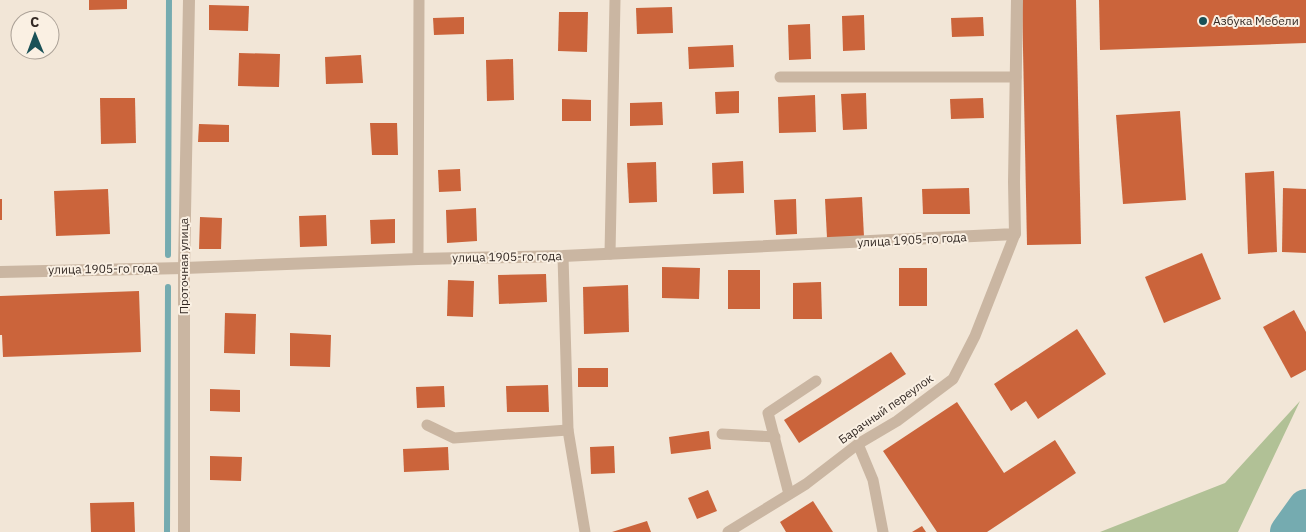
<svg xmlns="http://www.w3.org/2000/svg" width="1306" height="532" font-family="'IBM Plex Sans',sans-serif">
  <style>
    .green { fill: #b1c196 }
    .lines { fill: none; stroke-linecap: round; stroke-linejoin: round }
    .stream { stroke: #75abb0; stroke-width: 6 }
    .river { stroke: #75abb0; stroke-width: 36 }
    .building { fill: #cb643b }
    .service { stroke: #cab6a2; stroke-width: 11 }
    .minor { stroke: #cab6a2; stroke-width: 12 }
    .poi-dot { fill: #195157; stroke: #faf0e3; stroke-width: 2 }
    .labels { text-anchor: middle; stroke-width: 4; stroke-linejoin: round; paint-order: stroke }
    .poi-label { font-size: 12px; fill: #342a25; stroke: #faf0e3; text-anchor: start }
    .street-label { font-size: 12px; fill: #342a25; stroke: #faf0e3 }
  </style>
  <rect width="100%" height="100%" fill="#f2e6d7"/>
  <!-- green -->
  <polygon class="green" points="1300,401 1238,532 1100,532 1225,483"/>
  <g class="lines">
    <!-- stream -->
    <g class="stream">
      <polyline points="168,255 169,0"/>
      <polyline points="167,532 168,287"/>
    </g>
    <!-- river -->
    <polyline class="river" points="1288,532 1306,507"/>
  </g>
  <!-- building -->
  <g class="building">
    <polygon points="89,0 127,0 127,9 89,10"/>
    <polygon points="1022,0 1076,0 1081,244 1027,245"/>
    <polygon points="1099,0 1306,0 1306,43 1100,50"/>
    <polygon points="209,5 249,6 248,31 209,30"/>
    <polygon points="672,7 673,33 637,34 636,8"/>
    <polygon points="559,12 588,12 587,52 558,51"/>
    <polygon points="864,15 865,50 843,51 842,16"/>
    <polygon points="464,17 464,34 434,35 433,18"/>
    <polygon points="983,17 984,36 952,37 951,18"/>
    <polygon points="810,24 811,59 789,60 788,25"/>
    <polygon points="733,45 734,67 689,69 688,47"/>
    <polygon points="239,53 280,54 279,87 238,86"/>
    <polygon points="361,55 363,83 326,84 325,57"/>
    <polygon points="513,59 514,100 487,101 486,60"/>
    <polygon points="739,91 739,113 716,114 715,92"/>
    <polygon points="866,93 867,129 843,130 841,94"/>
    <polygon points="815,95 816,132 779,133 778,97"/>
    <polygon points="100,98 135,98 136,143 101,144"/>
    <polygon points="983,98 984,118 951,119 950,99"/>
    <polygon points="562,99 591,100 591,121 562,121"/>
    <polygon points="662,102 663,125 630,126 630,103"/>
    <polygon points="1180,111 1186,200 1123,204 1116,115"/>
    <polygon points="370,123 397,123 398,155 372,155"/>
    <polygon points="199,124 229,125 229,142 198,142"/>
    <polygon points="743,161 744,193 713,194 712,163"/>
    <polygon points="656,162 657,202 629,203 627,163"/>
    <polygon points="460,169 461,191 439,192 438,170"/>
    <polygon points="1274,171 1277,252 1248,254 1245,173"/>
    <polygon points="969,188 970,214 923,214 922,189"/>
    <polygon points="1283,188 1306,189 1306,253 1282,252"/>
    <polygon points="108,189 110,234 56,236 54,191"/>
    <polygon points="862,197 864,237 827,238 825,199"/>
    <rect x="0" y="199" width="2" height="21"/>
    <polygon points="796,199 797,234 776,235 774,200"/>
    <polygon points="476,208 477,241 447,243 446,210"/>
    <polygon points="326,215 327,246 300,247 299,216"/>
    <polygon points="200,217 222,218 221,249 199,249"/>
    <polygon points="395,219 395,243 371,244 370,220"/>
    <polygon points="1202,253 1221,299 1164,323 1145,277"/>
    <polygon points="662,267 700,268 699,299 662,298"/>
    <rect x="899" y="268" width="28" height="38"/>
    <rect x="728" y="270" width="32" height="39"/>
    <polygon points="546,274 547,302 499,304 498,275"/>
    <polygon points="448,280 474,281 473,317 447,316"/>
    <polygon points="821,282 822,319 793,319 793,283"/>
    <polygon points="628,285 629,332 584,334 583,287"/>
    <polygon points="139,291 141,352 3,357 2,335 0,335 0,296"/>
    <polygon points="1294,310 1306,332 1306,370 1291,378 1263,327"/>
    <polygon points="225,313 256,314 255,354 224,353"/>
    <polygon points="1077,329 1106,374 1038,419 1026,401 1011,411 994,384"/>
    <polygon points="290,333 331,335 330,367 290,366"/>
    <polygon points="891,352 906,374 799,443 784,420"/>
    <rect x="578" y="368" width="30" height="19"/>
    <polygon points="548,385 549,412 507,412 506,386"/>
    <polygon points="444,386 445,407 417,408 416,387"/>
    <polygon points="210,389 240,390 240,412 210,411"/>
    <polygon points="957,402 1004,473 1055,440 1076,473 987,532 937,532 883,451"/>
    <polygon points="709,431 711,449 671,454 669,437"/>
    <polygon points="614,446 615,473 591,474 590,447"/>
    <polygon points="448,447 449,470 404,472 403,449"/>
    <polygon points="210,456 242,457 241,481 210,480"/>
    <polygon points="708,490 717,511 697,519 688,498"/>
    <polygon points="813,501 833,532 786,532 780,522"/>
    <polygon points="134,502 135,532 91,532 90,503"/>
    <polygon points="647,521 651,532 612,532"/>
    <polygon points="922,526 926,532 912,532"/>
  </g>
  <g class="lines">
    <!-- service -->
    <g class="service">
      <polyline points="780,77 1016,77"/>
      <polyline points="610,254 615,0"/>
      <polyline points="563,256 568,430 585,532"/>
      <polyline points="418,259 419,0"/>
      <polyline points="427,425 454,438 568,430"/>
      <polyline points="722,434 775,437"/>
      <polyline points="858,444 873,480 883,532"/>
      <polyline points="789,494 768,413 816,381"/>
      <polyline points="728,532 806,484 858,444 897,421 953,379 975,336 1015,234"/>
    </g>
    <!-- minor -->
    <g class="minor">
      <polyline points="0,272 184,268 418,259 563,256 1015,234 1014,182 1017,0"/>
      <polyline points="184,532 184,268 189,0"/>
    </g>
  </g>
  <!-- markers -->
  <circle class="poi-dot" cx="1203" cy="21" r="5"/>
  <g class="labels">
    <!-- poi labels -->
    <g class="poi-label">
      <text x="1213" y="25">Азбука Мебели</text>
    </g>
    <!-- street labels -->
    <g class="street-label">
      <text transform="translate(912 240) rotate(-3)" y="4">улица 1905-го года</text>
      <text transform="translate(507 257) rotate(-1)" y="4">улица 1905-го года</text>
      <text transform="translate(184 266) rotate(-90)" y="4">Проточная улица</text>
      <text transform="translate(103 269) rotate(-1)" y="4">улица 1905-го года</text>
      <text transform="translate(886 409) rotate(-35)" y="4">Барачный переулок</text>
    </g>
  </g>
  <!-- north arrow -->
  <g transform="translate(35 35) rotate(359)"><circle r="24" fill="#faf0e3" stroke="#aba197"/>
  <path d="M0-4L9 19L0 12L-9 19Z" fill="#195157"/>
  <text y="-8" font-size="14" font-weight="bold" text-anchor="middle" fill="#342a25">С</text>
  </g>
</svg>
